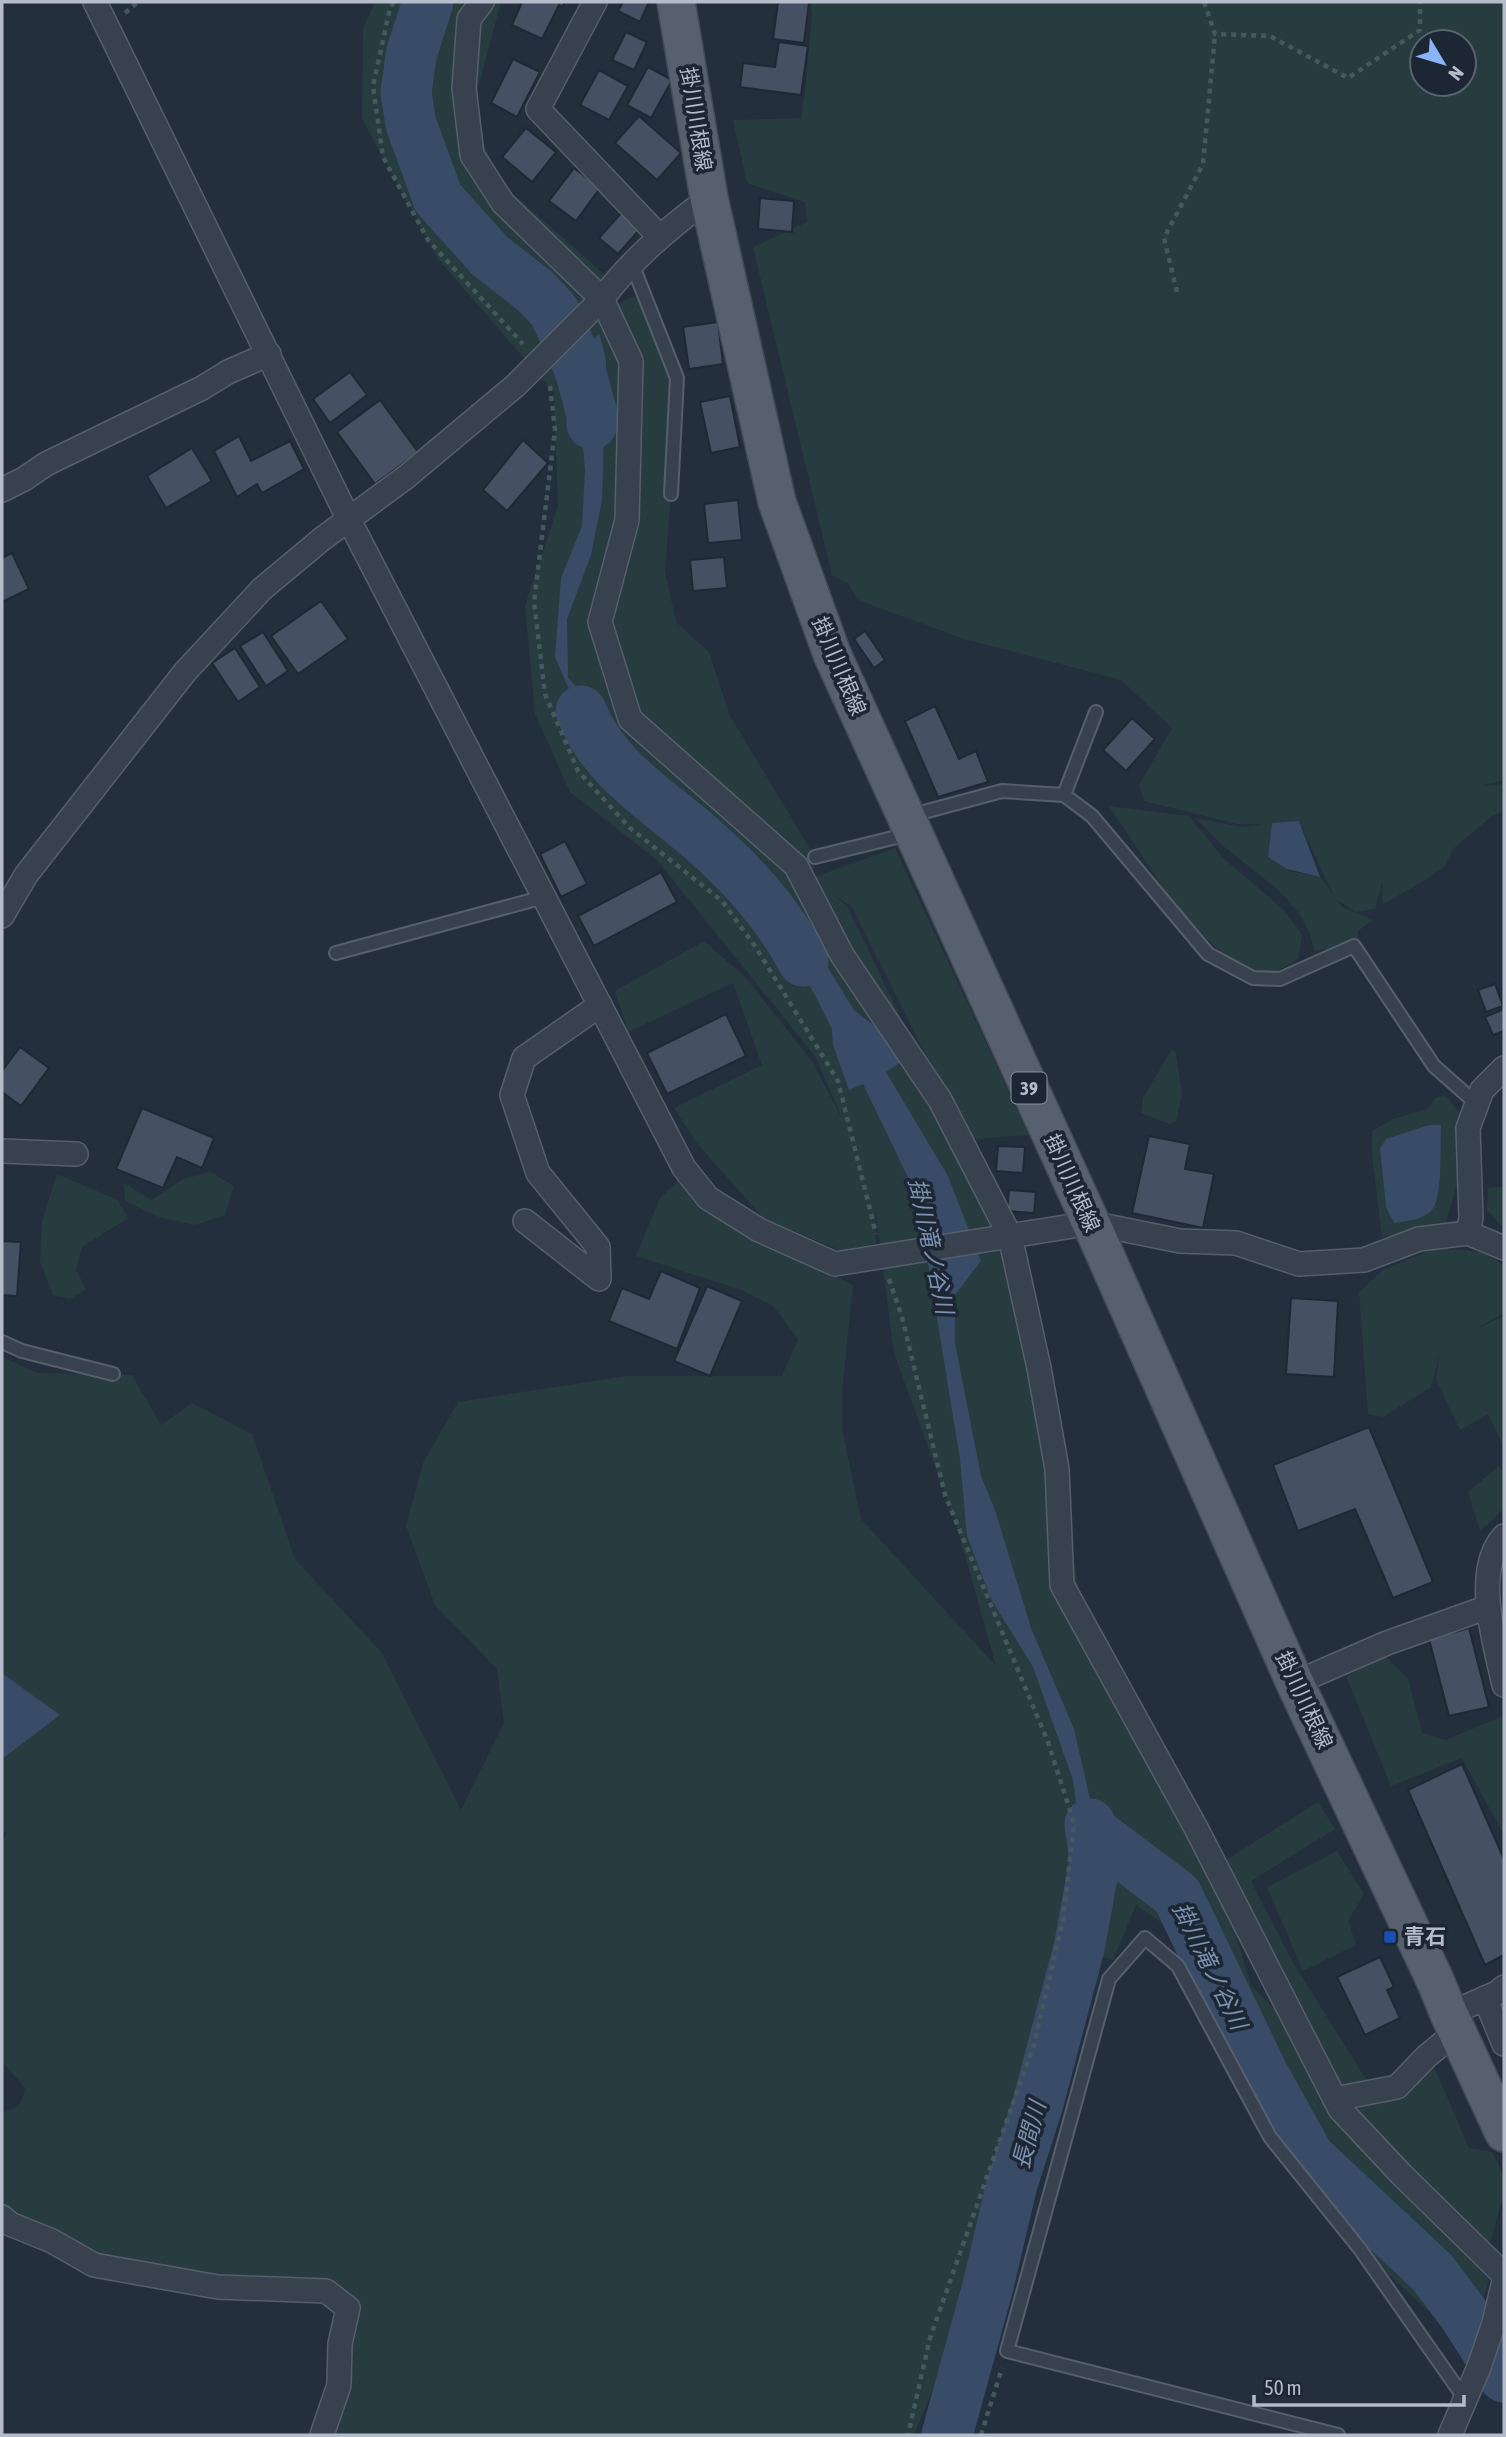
<svg xmlns="http://www.w3.org/2000/svg" width="1506" height="2437" font-family="'Asap Condensed','Noto Sans JP',sans-serif">
  <style>
    .green { fill: #263c3f; fill-rule: evenodd }
    .water { fill: #394c67 }
    .lines { fill: none; stroke-linecap: round; stroke-linejoin: round }
    .river { stroke: #394c67; stroke-width: 51 }
    .building { fill: #455162; stroke: #1f2835; stroke-width: 2 }
    .service-casing { stroke: #565f6c; stroke-width: 16 }
    .minor-casing { stroke: #565f6c; stroke-width: 26 }
    .primary-casing { stroke: #414a57; stroke-width: 40 }
    .path { stroke: #44595c; stroke-width: 4.5; stroke-dasharray: 5 5; stroke-linecap: butt }
    .service { stroke: #38414e; stroke-width: 12 }
    .minor { stroke: #38414e; stroke-width: 23 }
    .primary { stroke: #56606e; stroke-width: 37 }
    .transit-dot { fill: #1a4fb4; stroke: #1d2633; stroke-width: 2.5 }
    .labels { text-anchor: middle; stroke-width: 7; stroke-linejoin: round; paint-order: stroke }
    .shield { fill: #1d2633; stroke: #878f9c; stroke-width: 2 }
    .shield-label { font-size: 19px; font-weight: bold; fill: #b4bcc9 }
    .street-label { font-size: 21px; fill: #b4bcc9; stroke: #1d2633 }
    .poi-label { font-size: 21px; font-weight: bold; fill: #b4bcc9; stroke: #1d2633; text-anchor: start }
    .water-label { font-size: 23px; font-style: italic; fill: #7c92b1; stroke: #1d2633 }
  </style>
  <rect width="100%" height="100%" fill="#242f3e"/>
  <!-- green -->
  <g class="green">
    <path d="M375,2h126l-30,112 30,69 113,100 4,21 23,-11 43,99 -12,87 -7,92 11,51 33,30 21,64 85,141 -3,21 83,-30 134,287 -69,5 50,96 29,132 40,224 135,271 37,122 23,24 -22,-45 -34,-99 100,-63 17,27 -84,52 41,80 75,120 32,-4 -61,28 35,56 116,118 -14,51 -12,12 -130,-118 -63,-87 -40,-88 -16,-47 -30,-59 -26,-23 -22,-15 -23,55 -34,-11 -67,235 -50,135 -48,116h-593l29,-131 -219,-32 -129,-54v-105l17,-7 7,-17 -24,-28v-218l5,-10 -3,-1 -2,4v-76l5,-7 52,-38 -57,-42v-316l35,16 95,2 29,50 31,-22 60,31 43,125 87,94 79,157 43,-87 -7,-54 -62,-64 -29,-79 17,-63 35,-61 169,-26h155l16,-37 -25,-33 -34,-17 -103,-33 24,-58 21,-20 70,53 102,54 -11,108v36l19,90 135,147 -40,-142 -62,-171 -19,-147 1,37 -34,8 -78,-32 -68,-77 -22,-34 88,-43 -29,-82 -105,49 -13,-41 89,-50 42,37 66,83 32,61 -29,-66 -158,-196 -87,-68 -35,-78 -10,-108 33,-99 -4,-114 -116,-134 -76,-140 1,-91zM833,894l19,13 77,155 25,66 -107,-222z"/>
    <path d="M810,2h694v778l-22,6 22,-2v27l-12,5 -39,33 -8,17 -21,15 -42,24 1,-25 -8,29 -19,3 -19,-12 5,7 31,13 -15,11 -1,15 -43,5c-6,-47 -54,-74 -87,-102 -11,-9 -21,-21 -32,-31l47,9 20,-3h-25l-93,-23 -5,-16 33,-57 -51,-48 -157,-41 -106,-39 -10,-17 -16,-8 -79,-328 54,-25 -2,-20 -58,-19 -14,-63 68,-2 5,-35 6,-71zM1422,42h42v42h-42zM1299,821l33,71v1l-12,-16 -31,-6 -21,-14 5,-33z"/>
    <polygon points="1109,806 1189,816 1223,858 1284,910 1302,935 1298,959 1273,973 1233,966 1173,903"/>
    <polygon points="1172,1049 1176,1053 1182,1095 1176,1121 1169,1124 1141,1113 1143,1098"/>
    <polygon points="1446,1096 1460,1114 1462,1167 1445,1226 1382,1237 1372,1155 1372,1131 1393,1119 1427,1109 1437,1097"/>
    <polygon points="211,1172 234,1186 225,1215 195,1225 159,1217 125,1201 124,1183 151,1200 183,1179"/>
    <polygon points="57,1174 118,1200 128,1218 82,1247 76,1270 86,1289 70,1299 53,1295 40,1262 42,1221"/>
    <polygon points="1504,1186 1504,1229 1487,1210 1488,1188"/>
    <polygon points="1436,1248 1481,1252 1504,1265 1504,1313 1474,1330 1504,1316 1504,1448 1488,1414 1460,1430 1436,1379 1440,1353 1431,1387 1383,1417 1368,1414 1359,1292 1383,1270"/>
    <polygon points="1499,1466 1504,1474 1504,1509 1480,1531 1468,1492"/>
    <polygon points="1385,1656 1408,1679 1422,1733 1446,1740 1503,1716 1504,1835 1462,1758 1391,1786 1346,1676"/>
    <polygon points="1337,1851 1364,1894 1348,1921 1356,1945 1303,1971 1267,1887"/>
    <polygon points="1432,2062 1469,2148 1492,2152 1504,2176 1504,2193 1487,2254 1346,2105 1374,2099 1394,2100"/>
  </g>
  <!-- water -->
  <g class="water">
    <polygon points="599,334 606,359 602,500 591,555 567,619 568,678 592,703 626,761 702,831 711,848 592,743 555,657 561,578 582,526 585,471 578,385 568,366"/>
    <polygon points="1299,821 1320,877 1287,869 1268,857 1272,823"/>
    <polygon points="771,892 796,916 854,1010 881,1031 901,1062 886,1072 948,1176 981,1261 955,1295 955,1343 981,1476 995,1510 1031,1628 1074,1729 1103,1856 1091,1910 1073,1780 1033,1667 991,1599 967,1536 960,1459 917,1196 863,1084 849,1090 833,1045 832,1029 815,995 763,911"/>
    <path d="M1429,1125h12c-1,18 2,76 -10,86 -10,9 -24,10 -37,12l-8,-16 -6,-58 6,-10z"/>
    <polygon points="2,1673 60,1715 2,1759"/>
  </g>
  <g class="lines">
    <!-- river -->
    <g class="river">
      <polyline points="428,2 411,55 406,93 411,124 438,198 490,256 535,291 554,311 580,370 592,414 592,424"/>
      <path d="M581,711c22,57 76,89 120,127 41,36 76,74 102,123"/>
      <polyline points="1092,1831 1177,1895 1261,2070 1309,2157 1432,2272 1463,2313 1504,2377"/>
      <polyline points="947,2435 988,2286 1012,2184 1038,2103 1079,1948 1095,1861 1090,1824"/>
    </g>
  </g>
  <!-- building -->
  <g class="building">
    <polygon points="522,2 565,2 562,7 559,5 542,39 512,25"/>
    <polygon points="623,2 649,2 640,22 618,11"/>
    <polygon points="778,2 809,2 804,43 773,39"/>
    <polygon points="626,32 647,42 634,70 612,60"/>
    <polygon points="779,42 808,46 801,95 740,87 743,63 775,67"/>
    <polygon points="513,59 540,72 517,117 491,103"/>
    <polygon points="648,67 672,80 651,118 627,105"/>
    <polygon points="599,70 628,86 609,120 580,105"/>
    <polygon points="639,116 681,153 657,180 615,143"/>
    <polygon points="526,128 556,152 532,182 502,157"/>
    <polygon points="574,168 600,188 576,221 549,201"/>
    <polygon points="760,198 794,201 792,232 758,229"/>
    <polygon points="623,211 641,228 618,254 599,238"/>
    <polygon points="718,322 723,364 689,369 683,327"/>
    <polygon points="350,372 367,395 330,423 313,399"/>
    <polygon points="730,396 740,447 711,453 700,402"/>
    <polygon points="380,400 418,452 375,484 337,432"/>
    <polygon points="239,436 251,461 290,441 304,469 262,493 257,484 237,497 214,451"/>
    <polygon points="523,440 548,463 507,511 483,490"/>
    <polygon points="192,448 212,481 166,508 147,476"/>
    <polygon points="738,500 742,540 708,543 704,504"/>
    <polygon points="12,553 29,589 2,602 2,558"/>
    <polygon points="724,557 727,588 693,591 690,560"/>
    <polygon points="321,601 348,639 298,674 271,636"/>
    <polygon points="865,631 885,660 874,668 854,639"/>
    <polygon points="263,632 288,671 266,686 240,646"/>
    <polygon points="235,648 260,687 238,702 212,663"/>
    <polygon points="935,706 959,759 976,751 988,782 938,797 905,721"/>
    <polygon points="1132,718 1155,739 1126,771 1103,750"/>
    <polygon points="565,841 587,884 561,897 540,854"/>
    <polygon points="661,872 677,902 594,946 578,916"/>
    <polygon points="1495,984 1503,1006 1486,1012 1478,990"/>
    <polygon points="1504,1009 1504,1031 1493,1035 1485,1017"/>
    <polygon points="726,1014 746,1056 667,1094 647,1053"/>
    <polygon points="20,1047 49,1068 21,1106 2,1092 2,1071"/>
    <polygon points="142,1108 214,1138 202,1168 177,1157 163,1188 116,1169"/>
    <polygon points="1149,1136 1190,1144 1185,1169 1214,1174 1203,1228 1132,1213"/>
    <polygon points="998,1146 1025,1147 1023,1173 996,1171"/>
    <polygon points="1009,1190 1036,1192 1034,1213 1007,1211"/>
    <polygon points="2,1241 21,1242 17,1296 2,1295"/>
    <polygon points="661,1271 700,1288 677,1349 609,1321 622,1288 649,1299"/>
    <polygon points="707,1286 742,1301 710,1376 674,1361"/>
    <polygon points="1291,1298 1338,1301 1334,1377 1286,1374"/>
    <polygon points="1369,1427 1433,1582 1393,1598 1355,1509 1298,1531 1273,1465"/>
    <polygon points="1469,1628 1489,1707 1449,1716 1429,1639"/>
    <polygon points="1462,1764 1504,1859 1504,1955 1485,1965 1408,1790"/>
    <polygon points="1380,1957 1394,1987 1387,1990 1400,2018 1365,2035 1337,1977"/>
  </g>
  <g class="lines">
    <defs>
      <g id="service">
        <polyline points="632,264 677,378 671,494"/>
        <polyline points="1064,795 1096,712"/>
        <polyline points="909,816 1002,791 1064,795 1092,816 1208,954 1253,978 1280,979 1354,946 1434,1066 1477,1104"/>
        <polyline points="815,857 909,834"/>
        <polyline points="336,953 544,897"/>
        <polyline points="2,1342 22,1351 113,1374"/>
        <polyline points="1338,2435 1007,2351 1109,1979 1145,1938 1178,1966 1270,2137 1360,2249 1465,2399"/>
      </g>
      <g id="minor">
        <polyline points="95,2 349,520 684,1168 708,1198 759,1230 835,1264 1091,1223 1180,1241 1236,1243 1299,1264 1364,1260 1419,1239 1468,1233 1471,1218 1468,1128 1482,1090 1504,1068"/>
        <polyline points="482,2 469,19 464,88 472,155 503,203 602,299 631,361 627,520 600,622 630,719 796,866 842,955 940,1100 1010,1236 1039,1368 1057,1469 1062,1585 1196,1828 1340,2109 1401,2174 1504,2275"/>
        <polyline points="595,2 538,109 659,236"/>
        <polyline points="2,490 24,479 46,464 202,388 228,372 269,354"/>
        <path d="M2,916l24,-41 159,-203 77,-83 60,-50 84,-62 109,-91 87,-87c30,-40 67,-71 107,-101"/>
        <polyline points="2,1151 76,1154"/>
        <polyline points="525,1221 599,1279 598,1247 538,1173 512,1095 524,1058 600,1005"/>
        <polyline points="1468,1233 1504,1248"/>
        <path d="M1504,1536c-32,35 -9,107 0,149"/>
        <polyline points="1295,1683 1387,1643 1488,1607"/>
        <polyline points="1485,1998 1504,2044"/>
        <polyline points="1449,2014 1497,1993 1504,1987"/>
        <polyline points="1335,2099 1397,2087 1426,2057 1457,2031"/>
        <polyline points="2,2217 10,2224 52,2241 94,2265 218,2287 326,2291 348,2308 340,2344 339,2385 322,2435"/>
        <polyline points="1450,2435 1479,2367 1494,2323 1504,2281"/>
      </g>
      <polyline id="primary" points="676,2 709,198 777,502 832,654 1091,1223 1295,1683 1435,1980 1449,2014 1504,2133"/>
    </defs>
    <!-- service casing -->
    <use href="#service" class="service-casing"/>
    <!-- minor casing -->
    <use href="#minor" class="minor-casing"/>
    <!-- primary casing -->
    <use href="#primary" class="primary-casing"/>
    <!-- path -->
    <g class="path">
      <polyline points="394,2 390,8 373,86 383,157 428,240 523,344"/>
      <polyline points="1204,2 1215,34 1270,36 1348,78 1420,30 1420,2"/>
      <polyline points="125,13 138,2"/>
      <polyline points="1177,292 1164,238 1203,164 1215,34"/>
      <polyline points="550,386 555,430 534,602 545,694 578,771 630,828 722,901 755,946 838,1081 876,1234"/>
      <polyline points="889,1279 902,1317 945,1495 1048,1742 1074,1823 1063,1920 1034,2044 930,2338 908,2435"/>
      <polyline points="981,2435 1002,2368"/>
    </g>
    <!-- service -->
    <use href="#service" class="service"/>
    <!-- minor -->
    <use href="#minor" class="minor"/>
    <!-- primary -->
    <use href="#primary" class="primary"/>
  </g>
  <!-- markers -->
  <rect class="transit-dot" x="1383" y="1930" width="14" height="14" rx="3.5"/>
  <g class="labels">
    <!-- shield labels -->
    <rect class="shield" x="1011.5" y="1072.5" width="35" height="31" rx="5"/>
    <g class="shield-label">
      <text x="1029" y="1095">39</text>
    </g>
    <!-- street labels -->
    <g class="street-label">
      <text transform="translate(696 119) rotate(81)" y="7">掛川川根線</text>
      <text transform="translate(839 666) rotate(67)" y="7">掛川川根線</text>
      <text transform="translate(1072 1183) rotate(66)" y="7">掛川川根線</text>
      <text transform="translate(1304 1700) rotate(65)" y="7">掛川川根線</text>
    </g>
    <!-- poi labels -->
    <g class="poi-label">
      <text x="1404" y="1944">青石</text>
    </g>
    <!-- water labels -->
    <g class="water-label">
      <text transform="translate(931 1246) rotate(78)" y="8">掛川滝ノ谷川</text>
      <text transform="translate(1210 1966) rotate(64)" y="8">掛川滝ノ谷川</text>
      <text transform="translate(1029 2135) rotate(-75)" y="8">長間川</text>
    </g>
  </g>
  <!-- border -->
  <rect width="1506" height="2437" fill="none" stroke="#b4bcc9" stroke-width="7"/>
  <!-- north arrow -->
  <g transform="translate(1443 63) rotate(128)"><circle r="33" fill="#1d2633" stroke="#59626f" stroke-width="2"/>
  <path d="M0-5L12 26L0 18L-12 26Z" fill="#8ab4f8"/>
  <text y="-10" font-size="19" font-weight="bold" text-anchor="middle" fill="#b4bcc9">N</text>
  </g>
  <!-- scale -->
  <path d="M1254 2395v10h210v-10" fill="none" stroke="#b4bcc9" stroke-width="3.5"/>
  <text x="1264" y="2395" font-size="21" fill="#b4bcc9" stroke="#1d2633" stroke-width="5" paint-order="stroke">50 m</text>
</svg>
